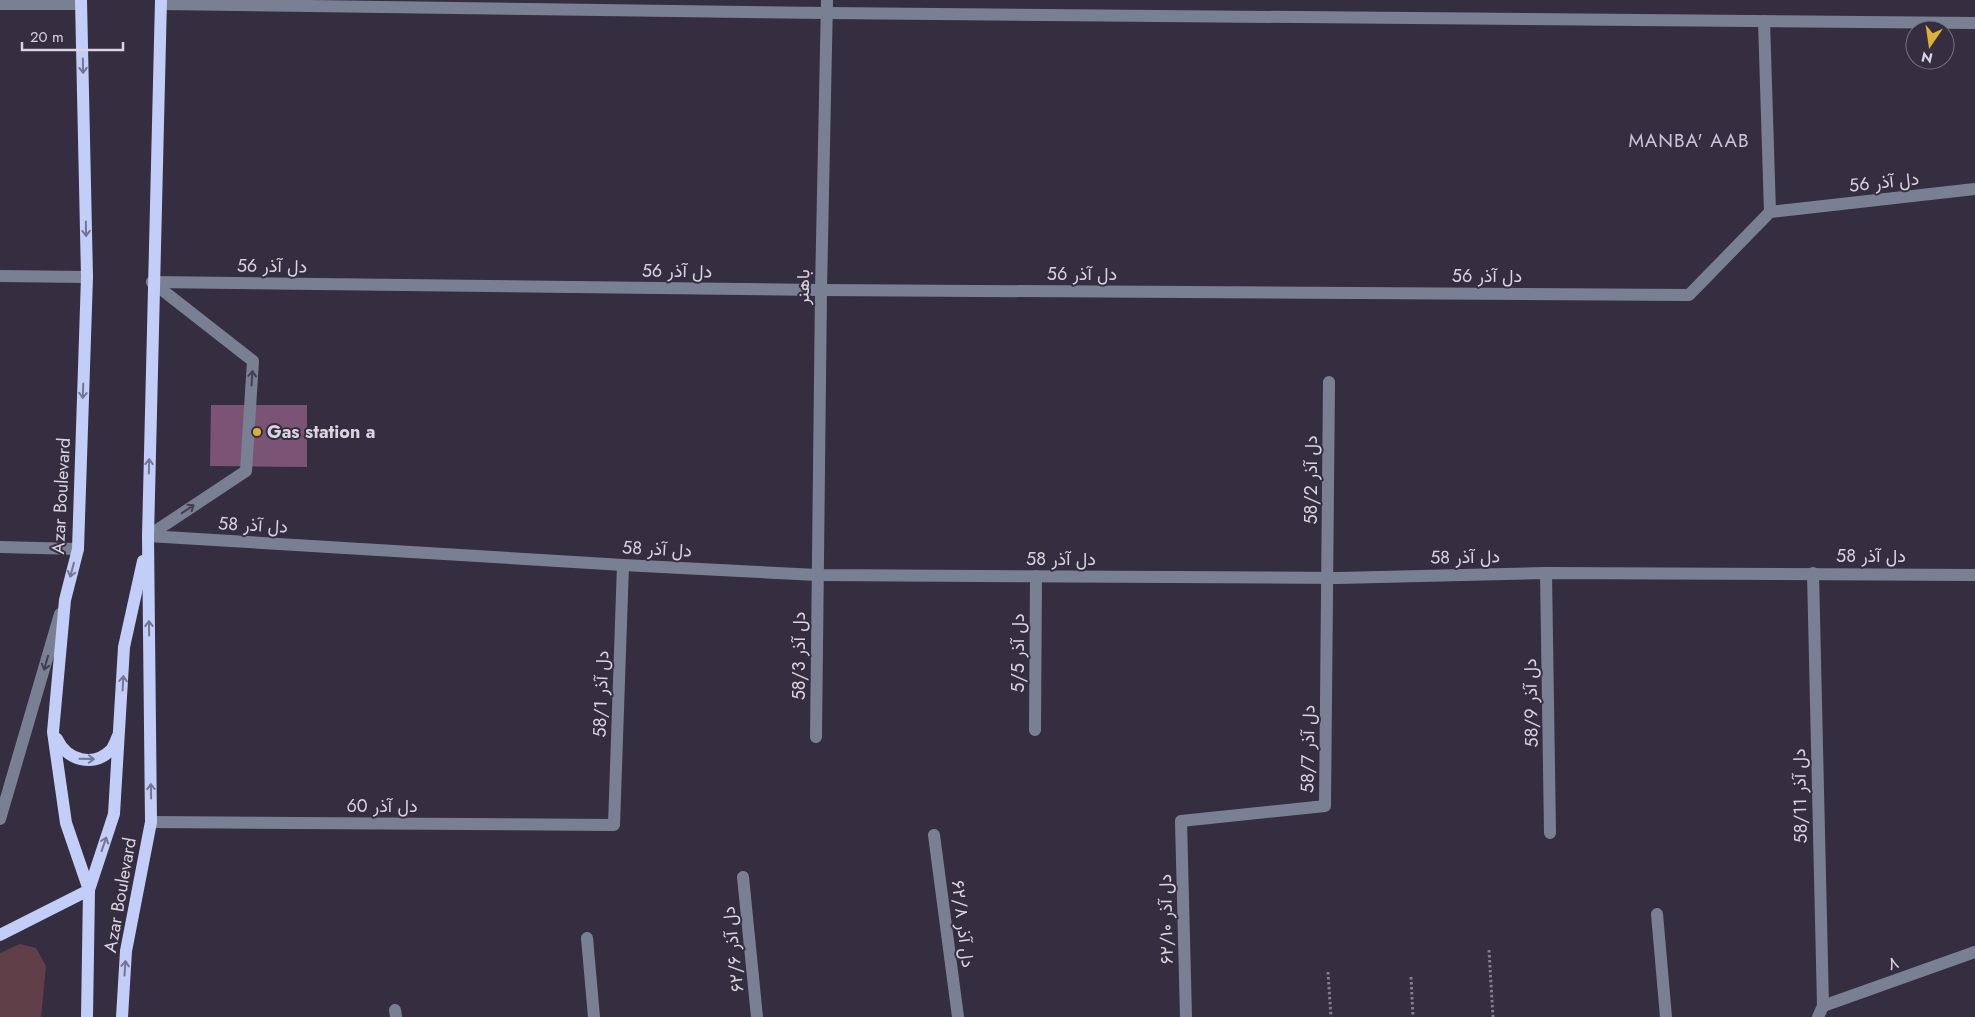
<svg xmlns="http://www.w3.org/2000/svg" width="1975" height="1017" font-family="Jost,Vazirmatn,sans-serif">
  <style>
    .green { fill: #613f49 }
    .building { fill: #7b5475 }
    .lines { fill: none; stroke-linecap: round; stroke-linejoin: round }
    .path { stroke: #847e8e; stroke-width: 3; stroke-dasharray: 2.5 2.5; stroke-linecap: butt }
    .minor { stroke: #7a8094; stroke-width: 12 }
    .major { stroke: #c3cef8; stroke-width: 12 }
    .oneway { stroke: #757593 }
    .oneway2 { stroke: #433e51 }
    .poi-dot { fill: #ddb133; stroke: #352d40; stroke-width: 2 }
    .labels { text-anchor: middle; stroke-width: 4; stroke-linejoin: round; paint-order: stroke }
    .street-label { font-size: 18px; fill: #d9d4e0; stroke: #352d40 }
    .poi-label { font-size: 18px; font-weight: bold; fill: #d9d4e0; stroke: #352d40; text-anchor: start }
    .neighbourhood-label { font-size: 19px; letter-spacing: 1px; fill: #ccc3db; stroke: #352d40 }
  </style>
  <rect width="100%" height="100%" fill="#352d40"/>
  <!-- green -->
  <polygon class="green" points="20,944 36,948 46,966 41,1017 0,1017 0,953"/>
  <!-- building -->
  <polygon class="building" points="211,405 307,405 307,467 210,466"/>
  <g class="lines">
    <!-- path -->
    <g class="path">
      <polyline points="1489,950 1493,1017"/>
      <polyline points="1328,972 1331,1017"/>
      <polyline points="1411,977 1413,1017"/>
    </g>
    <!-- minor -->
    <g class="minor">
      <polyline points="0,4 81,4"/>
      <polyline points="161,4 826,13 1975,23"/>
      <polyline points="1764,21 1770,212"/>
      <polyline points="0,276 87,277"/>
      <polyline points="152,282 821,290 1689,295 1770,212 1975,189"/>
      <polyline points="148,536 623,565 817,575 1338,578 1546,573 1975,575"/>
      <polyline points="148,536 246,471 253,361 152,282"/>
      <polyline points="0,547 78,549"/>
      <polyline points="1546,573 1550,833"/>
      <polyline points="1813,573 1823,1006 1818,1017"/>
      <polyline points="1035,730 1036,576"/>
      <polyline points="816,737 821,290 827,0"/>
      <polyline points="0,819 60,614"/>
      <polyline points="151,822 614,825 623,565"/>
      <polyline points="934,835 958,1017"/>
      <polyline points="743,877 757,1017"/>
      <polyline points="1657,914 1666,1017"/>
      <polyline points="587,938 594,1017"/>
      <polyline points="1823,1006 1975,952"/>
      <polyline points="395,1010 396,1017"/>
      <polyline points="1186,1017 1181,821 1325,806 1329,382"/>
    </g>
    <!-- major -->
    <g class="major">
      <polyline points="81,0 87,277 78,549 65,600 53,732 66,823 89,890 87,1017"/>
      <path d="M57,739c10,21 36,29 54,11 3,-4 5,-10 7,-14"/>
      <polyline points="0,935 89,890 114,814 124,647 143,561"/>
      <polyline points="122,1017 126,951 151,822 148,536 161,0"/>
    </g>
  </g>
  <!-- one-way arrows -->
  <defs><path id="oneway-shaft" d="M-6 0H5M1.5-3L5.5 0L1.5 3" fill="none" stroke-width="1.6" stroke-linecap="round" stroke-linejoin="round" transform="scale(1.25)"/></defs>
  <g class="oneway">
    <use href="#oneway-shaft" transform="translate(83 66) rotate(89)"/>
    <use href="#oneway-shaft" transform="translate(86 229) rotate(89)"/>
    <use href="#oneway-shaft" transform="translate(83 391) rotate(92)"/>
    <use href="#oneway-shaft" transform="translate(149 466) rotate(-89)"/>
    <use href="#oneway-shaft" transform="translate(72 570) rotate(105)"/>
    <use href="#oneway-shaft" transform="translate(149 628) rotate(-91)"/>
    <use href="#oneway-shaft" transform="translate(123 683) rotate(-87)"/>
    <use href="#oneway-shaft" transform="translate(87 759) rotate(1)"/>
    <use href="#oneway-shaft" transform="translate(151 791) rotate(-91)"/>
    <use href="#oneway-shaft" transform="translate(104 844) rotate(-71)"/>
    <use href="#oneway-shaft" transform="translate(125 968) rotate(-86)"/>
  </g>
  <g class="oneway2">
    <use href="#oneway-shaft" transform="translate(252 378) rotate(-86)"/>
    <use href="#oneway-shaft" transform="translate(188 509) rotate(-34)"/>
    <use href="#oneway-shaft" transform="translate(46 663) rotate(106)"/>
  </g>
  <!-- markers -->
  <circle class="poi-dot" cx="257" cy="432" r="5"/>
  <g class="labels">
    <!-- street labels -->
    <g class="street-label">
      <text transform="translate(1884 182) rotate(-6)" y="6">دل آذر 56</text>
      <text transform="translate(272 266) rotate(1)" y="6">دل آذر 56</text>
      <text transform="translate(677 271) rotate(1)" y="6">دل آذر 56</text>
      <text x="1082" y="280">دل آذر 56</text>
      <text x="1487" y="282">دل آذر 56</text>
      <text transform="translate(803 287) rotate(-89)" y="6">باهنر</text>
      <text transform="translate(1311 480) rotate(-90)" y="6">دل آذر 58/2</text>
      <text transform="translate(61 496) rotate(-87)" y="6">Azar Boulevard</text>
      <text transform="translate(253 525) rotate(3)" y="6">دل آذر 58</text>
      <text transform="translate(657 549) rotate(3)" y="6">دل آذر 58</text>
      <text x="1871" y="562">دل آذر 58</text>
      <text transform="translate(1465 557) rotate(-1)" y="6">دل آذر 58</text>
      <text x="1061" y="565">دل آذر 58</text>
      <text transform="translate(1018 653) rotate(-90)" y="6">دل آذر 5/5</text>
      <text transform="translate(799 656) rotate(-90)" y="6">دل آذر 58/3</text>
      <text transform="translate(601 694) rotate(-88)" y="6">دل آذر 58/1</text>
      <text transform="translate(1531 703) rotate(-91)" y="6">دل آذر 58/9</text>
      <text transform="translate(1308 749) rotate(-89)" y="6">دل آذر 58/7</text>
      <text transform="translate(1800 796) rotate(-91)" y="6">دل آذر 58/11</text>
      <text x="382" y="812">دل آذر 60</text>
      <text transform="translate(120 895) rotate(-80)" y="6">Azar Boulevard</text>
      <text transform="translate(1166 919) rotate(-91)" y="6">دل آذر ۶۲/۱۰</text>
      <text transform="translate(963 924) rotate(83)" y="6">دل آذر ۶۲/۸</text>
      <text transform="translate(733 949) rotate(-96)" y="6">دل آذر ۶۲/۶</text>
      <text transform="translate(1893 963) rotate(-19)" y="6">۸</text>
    </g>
    <!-- poi labels -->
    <g class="poi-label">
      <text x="267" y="438">Gas station a</text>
    </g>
    <!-- neighbourhood labels -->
    <g class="neighbourhood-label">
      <text x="1689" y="147">MANBA' AAB</text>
    </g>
  </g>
  <!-- north arrow -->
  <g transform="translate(1930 45) rotate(193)"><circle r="24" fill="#352d40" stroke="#777080"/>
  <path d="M0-4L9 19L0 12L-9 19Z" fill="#ddb133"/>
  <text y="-8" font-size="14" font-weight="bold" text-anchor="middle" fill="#d9d4e0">N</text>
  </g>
  <!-- scale -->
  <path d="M22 42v8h101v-8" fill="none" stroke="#d9d4e0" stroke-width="2.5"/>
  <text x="30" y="42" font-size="15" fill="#d9d4e0" stroke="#352d40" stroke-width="4" paint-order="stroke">20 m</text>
</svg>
